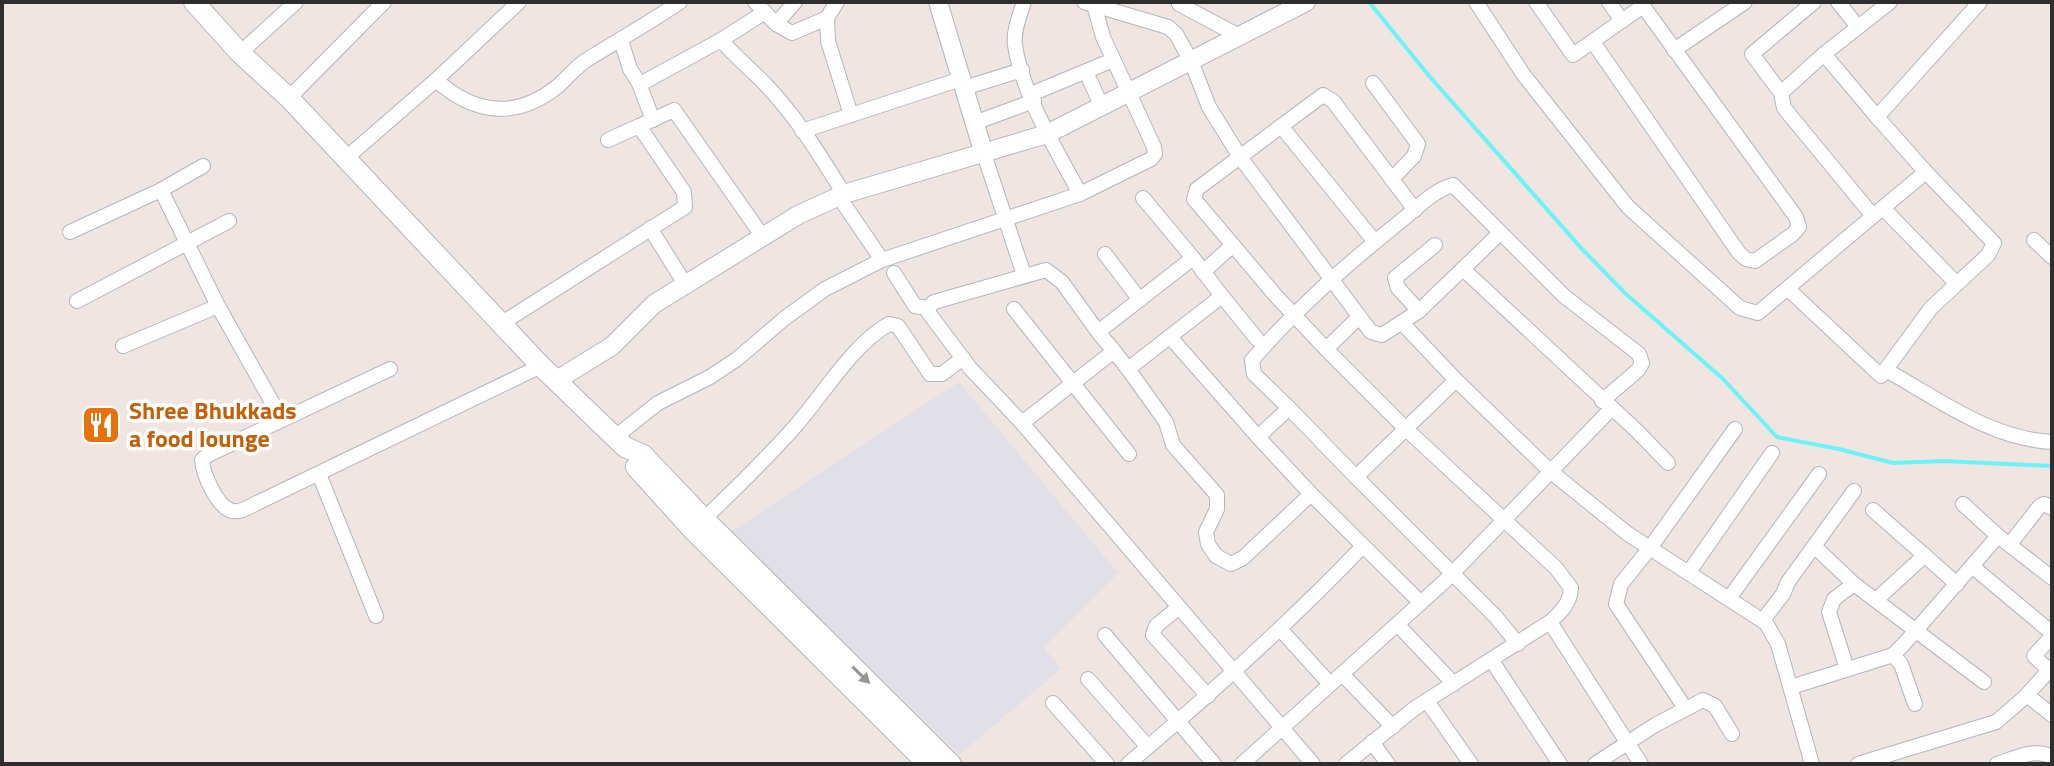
<svg xmlns="http://www.w3.org/2000/svg" width="2054" height="766" font-family="'Titillium Web',sans-serif">
  <style>
    .industrial { fill: #e1e0e8 }
    .lines { fill: none; stroke-linecap: round; stroke-linejoin: round }
    .stream { stroke: #6cf2f9; stroke-width: 4 }
    .minor-casing { stroke: #b0b6be; stroke-width: 16 }
    .tertiary-casing { stroke: #b0b6be; stroke-width: 20 }
    .secondary-casing { stroke: #b0b6be; stroke-width: 22 }
    .minor { stroke: #fff; stroke-width: 14 }
    .tertiary { stroke: #fff; stroke-width: 18 }
    .secondary { stroke: #fff; stroke-width: 20 }
    .oneway { fill: #969696 }
    .labels { text-anchor: middle; stroke-width: 7; stroke-linejoin: round; paint-order: stroke }
    .food-label { font-size: 24px; font-weight: bold; fill: #c56008; stroke: #fff; text-anchor: start }
  </style>
  <rect width="100%" height="100%" fill="#f0e5e0"/>
  <!-- industrial -->
  <polygon class="industrial" points="959,382 1118,573 1044,647 1061,669 960,754 729,533"/>
  <g class="lines">
    <!-- stream -->
    <polyline class="stream" points="1369,2 1430,77 1582,249 1626,294 1722,378 1777,437 1839,449 1893,463 1944,461 2052,466"/>
    <defs>
      <g id="minor">
        <polyline points="755,2 776,24 792,33 827,18"/>
        <polyline points="837,2 827,18 828,41 851,115"/>
        <path d="M1024,2c-4,13 -11,29 -9,43 7,49 42,106 65,149"/>
        <polyline points="1084,2 1168,27 1176,34 1191,61 1209,107 1240,157 1371,332 1382,335 1419,311 1500,233"/>
        <polyline points="1476,2 1523,74 1628,207 1740,308 1758,313 1873,216 1784,108 1781,93 1752,54 1814,2"/>
        <polyline points="1536,2 1573,55 1643,6 1796,217 1799,227 1793,234 1755,261 1746,259 1739,253 1593,42"/>
        <polyline points="1609,2 1622,21"/>
        <polyline points="1838,2 1858,27"/>
        <polyline points="1179,4 1239,36"/>
        <polyline points="776,24 795,2"/>
        <polyline points="621,40 630,69 638,81 644,82 721,40 765,12"/>
        <path d="M721,40c14,17 30,29 45,45 31,32 55,72 78,109"/>
        <polyline points="1674,50 1745,2"/>
        <polyline points="240,53 296,2"/>
        <polyline points="1824,54 1890,2"/>
        <polyline points="1086,72 1102,107"/>
        <path d="M436,80c38,34 80,40 122,6 9,-8 17,-18 27,-25 32,-20 64,-38 95,-59"/>
        <polyline points="638,81 653,120"/>
        <polyline points="1373,83 1418,144 1414,156 1392,179"/>
        <polyline points="964,88 1022,70"/>
        <polyline points="1781,93 1824,54 1877,117"/>
        <polyline points="1031,94 1113,60"/>
        <polyline points="289,98 384,2"/>
        <polyline points="974,123 1034,101"/>
        <polyline points="639,126 674,110 763,237"/>
        <polyline points="1281,126 1375,242"/>
        <polyline points="802,131 961,79"/>
        <polyline points="984,154 1024,275"/>
        <polyline points="345,159 436,80 519,2"/>
        <polyline points="161,190 218,306"/>
        <polyline points="839,197 882,260"/>
        <polyline points="1143,198 1193,258"/>
        <polyline points="1883,208 1957,284"/>
        <polyline points="1873,216 1921,176 1924,170 1877,117 1980,2"/>
        <polyline points="650,228 685,284"/>
        <polyline points="70,232 161,190 203,166"/>
        <polyline points="2034,240 2052,257"/>
        <polyline points="1105,254 1140,300"/>
        <polyline points="1464,270 1637,431 1668,463"/>
        <polyline points="1203,272 1233,245"/>
        <polyline points="894,273 915,306 928,308"/>
        <polyline points="1788,289 1881,376 1931,308 1988,255 1994,243 1924,170"/>
        <polyline points="1222,296 1257,339"/>
        <polyline points="77,301 229,221"/>
        <polyline points="1014,309 1129,454"/>
        <polyline points="1419,311 1398,288 1395,278 1435,245"/>
        <polyline points="502,323 685,207 684,192 639,126 608,140"/>
        <polyline points="1403,324 1456,380 1550,471 1628,534 1766,623 1778,644 1812,764"/>
        <polyline points="1098,332 1062,282 1046,270 934,302 928,308 928,312 970,368 1022,423 1313,764"/>
        <polyline points="1170,337 1258,437 1289,408 1356,477 1456,380"/>
        <polyline points="123,346 218,306 282,420"/>
        <polyline points="1326,349 1358,318"/>
        <path d="M390,369l-182,86 -6,5c1,14 15,47 30,51 9,2 18,-5 25,-8l284,-137"/>
        <polyline points="1128,369 1166,422 1173,445 1217,495 1217,509 1206,532 1208,544 1216,556 1231,564 1243,558 1311,494 1421,603"/>
        <path d="M1886,370c52,29 105,69 166,72"/>
        <path d="M1289,408l-35,-34 -2,-14c48,-55 93,-94 150,-140 15,-12 32,-30 51,-35l111,111 75,58 3,9 -4,7 -36,31"/>
        <polyline points="1022,423 1114,351 1098,332 1193,258 1222,296 1128,369 1114,351"/>
        <polyline points="615,437 658,403 710,377 737,359 785,318 825,289 882,260 1080,194 1151,159 1155,154 1154,147 1103,37 1094,5"/>
        <polyline points="1258,437 1311,494"/>
        <polyline points="319,474 376,616"/>
        <polyline points="1356,477 1495,616 1518,644"/>
        <polyline points="1873,510 1957,584"/>
        <path d="M699,524c34,-33 69,-66 99,-101 26,-30 56,-80 91,-99l9,2 32,48h12l21,-16"/>
        <polyline points="1998,536 2052,578"/>
        <polyline points="2010,544 2039,507 2044,504 2052,508"/>
        <polyline points="1814,546 1854,584"/>
        <polyline points="1973,567 2052,633"/>
        <polyline points="1689,572 1772,453"/>
        <polyline points="1730,597 1819,474"/>
        <polyline points="1877,599 1925,555"/>
        <polyline points="1178,608 1156,626 1153,635 1208,696"/>
        <polyline points="1763,620 1783,594 1788,582 1854,491"/>
        <polyline points="1550,622 1641,764"/>
        <polyline points="1397,624 1454,684"/>
        <polyline points="1281,630 1330,684"/>
        <polyline points="1105,635 1214,764"/>
        <polyline points="1893,655 1901,664 1915,704"/>
        <polyline points="1492,661 1560,764"/>
        <polyline points="1847,669 1829,612 1834,599 1854,584 1984,682"/>
        <polyline points="2049,670 2034,656 2052,636"/>
        <polyline points="1342,674 1393,727"/>
        <polyline points="1088,679 1148,747"/>
        <polyline points="1791,687 1893,655 1904,644 1998,536 1963,504"/>
        <polyline points="2027,695 2052,715"/>
        <polyline points="1427,701 1471,764"/>
        <polyline points="1053,703 1107,764"/>
        <polyline points="1685,708 1616,604 1621,584 1650,548 1735,429"/>
        <polyline points="1372,742 1388,764"/>
        <path d="M1128,764c82,-69 160,-140 235,-218"/>
        <polyline points="1242,764 1446,580 1611,409"/>
        <path d="M1346,764l69,-56 135,-86c11,-10 20,-18 21,-34l-15,-20 -151,-140 -79,-79 -50,-53 -82,-97 3,-10 126,-94 10,6 82,109"/>
        <polyline points="1595,764 1655,725 1703,700 1715,706 1732,734"/>
        <polyline points="1858,764 1996,722 2025,697 2052,667"/>
        <path d="M1997,764c16,-5 39,-17 55,-7"/>
      </g>
      <g id="tertiary">
        <polyline points="938,2 984,154"/>
        <polyline points="557,380 612,346 654,304 798,215 844,194 1047,134 1306,2"/>
      </g>
      <g id="secondary">
        <polyline points="194,2 240,53 289,98 541,366 625,447 643,455 704,519 951,764"/>
        <polyline points="636,467 693,530 928,764"/>
      </g>
    </defs>
    <!-- minor casing -->
    <use href="#minor" class="minor-casing"/>
    <!-- tertiary casing -->
    <use href="#tertiary" class="tertiary-casing"/>
    <!-- secondary casing -->
    <use href="#secondary" class="secondary-casing"/>
    <!-- minor -->
    <use href="#minor" class="minor"/>
    <!-- tertiary -->
    <use href="#tertiary" class="tertiary"/>
    <!-- secondary -->
    <use href="#secondary" class="secondary"/>
  </g>
  <!-- one-way arrows -->
  <defs><path id="oneway-solid" d="M-6-.8H1V-3.2L6.5 0L1 3.2V.8H-6Z" transform="scale(2)"/></defs>
  <use class="oneway" href="#oneway-solid" transform="translate(861 675) rotate(44)"/>
  <!-- icons -->
  <defs>
    <symbol id="restaurant-square" viewBox="-11 -11 22 22"><rect x="-9" y="-9" width="18" height="18" rx="4" fill="#e8710a" stroke="#fff"/><path d="M-5-6h1v4h1v-4h1v4h1v-4h1v5L-1.5 .5V6h-2V.5L-5-1ZM5-6V6H3V1.5H1.5Q1.5-4 5-6Z" fill="#fff"/></symbol>
  </defs>
  <g fill-rule="evenodd">
    <use href="#restaurant-square" x="79" y="403" width="44" height="44"/>
  </g>
  <g class="labels">
    <!-- food labels -->
    <g class="food-label">
      <text x="129" y="419">Shree Bhukkads<tspan x="129" dy="28">a food lounge</tspan></text>
    </g>
  </g>
  <!-- border -->
  <rect width="2054" height="766" fill="none" stroke="#2e2e2e" stroke-width="8"/>
</svg>
